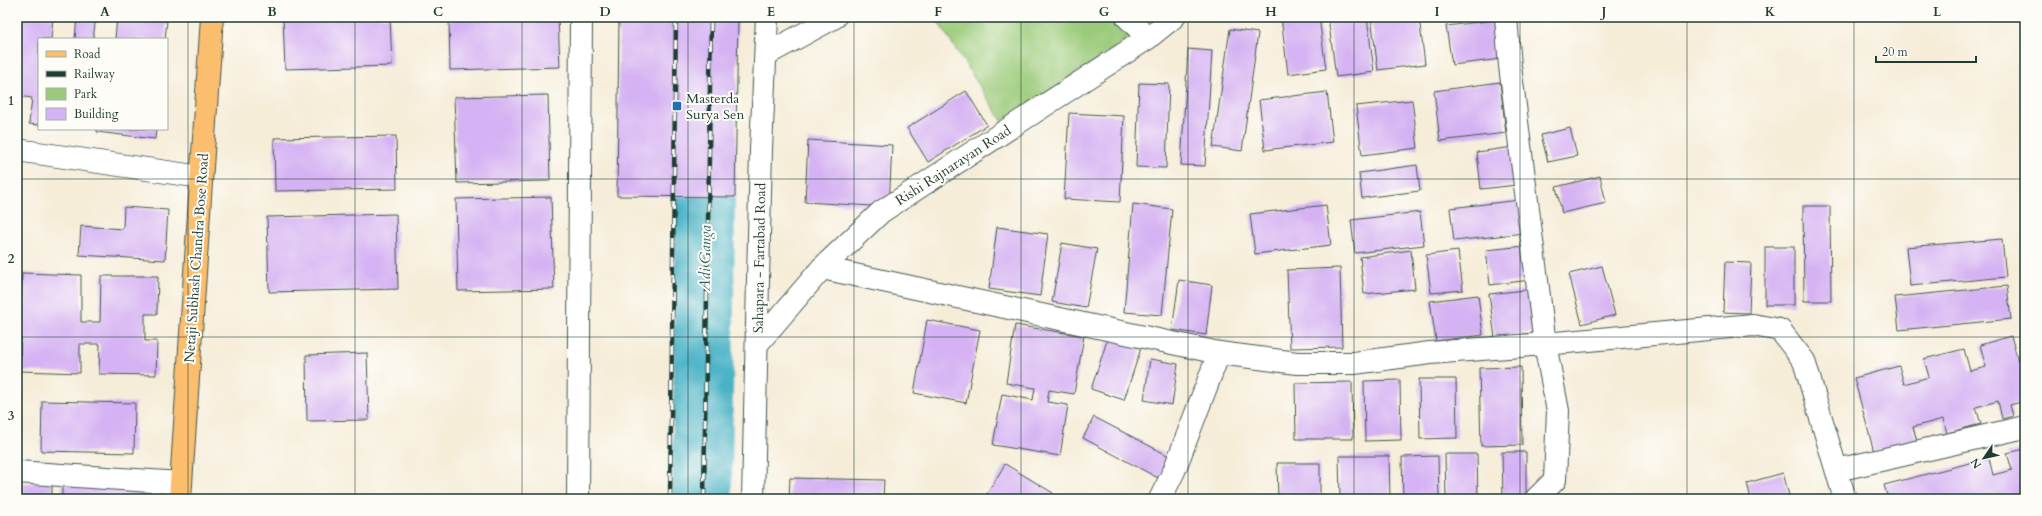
<svg xmlns="http://www.w3.org/2000/svg" width="2042" height="516" font-family="Cardo,serif">
  <style>
    .park { fill: #9bcb7a; stroke: #5d8457 }
    .lines { fill: none; stroke-linecap: round; stroke-linejoin: round }
    .river { stroke: #48b2c6; stroke-width: 60 }
    .building { fill: #d5b2f3 }
    .minor-casing { stroke: #3f574d; stroke-width: 24 }
    .major-casing { stroke: #3f574d; stroke-width: 24 }
    .minor { stroke: #fff; stroke-width: 22 }
    .major { stroke: #fabe6e; stroke-width: 22 }
    .rail-casing { stroke: #1f3d34; stroke-width: 4.5 }
    .rail { stroke: #fdfcf7; stroke-width: 3; stroke-dasharray: 9; stroke-linecap: butt }
    .grid { fill: none; stroke: #1f3d34; stroke-width: 1; stroke-opacity: 0.55 }
    .poi-dot { fill: #1f6fb2; stroke: #fdfcf7; stroke-width: 1.5 }
    .labels { text-anchor: middle; stroke-width: 4; stroke-linejoin: round; paint-order: stroke }
    .poi-label { font-size: 14px; fill: #1f3d34; stroke: #fdfcf7; text-anchor: start }
    .street-label { font-size: 14px; fill: #1f3d34; stroke: #fdfcf7 }
    .water-label { font-size: 15px; font-style: italic; fill: #2b6060; stroke: #fdfcf7 }
    .neatline { fill: none; stroke: #1f3d34; stroke-width: 1.5 }
    .grid-label { font-size: 13px; text-anchor: middle; font-weight: bold; fill: #1f3d34 }
  </style>
  <rect width="100%" height="100%" fill="#fdfcf7"/>
  <filter id="ink" filterUnits="userSpaceOnUse"><feTurbulence type="fractalNoise" baseFrequency=".025" numOctaves="2"/><feDisplacementMap in="SourceGraphic" scale="8" xChannelSelector="R" yChannelSelector="G"/><feConvolveMatrix kernelMatrix="1 2 1 2 8 2 1 2 1" color-interpolation-filters="sRGB"/></filter>
  <filter id="wash" filterUnits="userSpaceOnUse"><feTurbulence type="fractalNoise" baseFrequency=".012" numOctaves="4" result="noise"/><feDisplacementMap in="SourceGraphic" scale="16" xChannelSelector="R" yChannelSelector="G"/><feGaussianBlur stdDeviation="0.9" result="paint"/><feColorMatrix in="noise" values="0 0 0 0 0 0 0 0 0 0 0 0 0 0 0 0 0 1.4 0 .05"/><feComposite in="paint" operator="in"/></filter>
  <g filter="url(#wash)">
    <rect width="100%" height="100%" fill="#f6edd9"/>
    <!-- park -->
    <polygon class="park" points="935,17 1126,17 1137,33 1002,121"/>
    <g class="lines">
      <!-- river -->
      <polyline class="river" points="702,499 707,17"/>
    </g>
    <g id="blocks">
      <!-- building -->
      <g class="building">
        <polygon points="17,17 53,17 51,39 39,39 39,125 29,124 32,98 17,96"/>
        <polygon points="77,17 96,17 93,39 75,39"/>
        <polygon points="117,17 167,21 165,39 115,39"/>
        <polygon points="283,17 390,17 392,66 285,69"/>
        <polygon points="449,17 558,17 560,67 450,70"/>
        <polygon points="619,17 738,17 735,197 617,196"/>
        <polygon points="1281,17 1319,17 1326,69 1288,74"/>
        <polygon points="1328,17 1367,17 1374,72 1336,77"/>
        <polygon points="1371,17 1419,17 1425,64 1378,70"/>
        <polygon points="1496,20 1501,59 1452,65 1446,26"/>
        <polygon points="1230,29 1258,33 1242,151 1213,147"/>
        <polygon points="1188,49 1212,51 1205,166 1181,165"/>
        <polygon points="1500,82 1506,133 1440,141 1434,91"/>
        <polygon points="1139,83 1169,84 1166,168 1136,167"/>
        <polygon points="966,91 987,125 928,162 907,128"/>
        <polygon points="1327,92 1333,142 1265,150 1259,100"/>
        <polygon points="548,95 550,181 457,183 454,97"/>
        <polygon points="1412,100 1418,148 1362,155 1356,106"/>
        <polygon points="1069,113 1124,116 1120,202 1064,199"/>
        <polygon points="1570,128 1577,156 1548,162 1541,135"/>
        <polygon points="97,129 156,129 155,139 97,132"/>
        <polygon points="396,136 397,189 275,191 274,138"/>
        <polygon points="808,140 892,145 889,207 805,202"/>
        <polygon points="1513,147 1517,185 1481,189 1477,152"/>
        <polygon points="1417,165 1420,191 1362,198 1359,173"/>
        <polygon points="1600,176 1606,203 1562,213 1556,187"/>
        <polygon points="551,197 554,289 458,291 456,199"/>
        <polygon points="1520,200 1524,233 1454,241 1450,208"/>
        <polygon points="1133,204 1172,209 1162,315 1124,312"/>
        <polygon points="1326,205 1331,245 1255,254 1250,214"/>
        <polygon points="1803,206 1830,206 1831,301 1804,301"/>
        <polygon points="124,207 168,210 165,260 79,255 81,226 123,229"/>
        <polygon points="1420,212 1424,245 1355,253 1351,220"/>
        <polygon points="396,214 398,289 269,292 267,217"/>
        <polygon points="997,227 1048,234 1040,296 989,289"/>
        <polygon points="2002,239 2006,277 1910,286 1906,247"/>
        <polygon points="1062,243 1097,249 1086,308 1052,302"/>
        <polygon points="1525,246 1530,280 1490,285 1486,250"/>
        <rect x="1765" y="247" width="29" height="58"/>
        <polygon points="1411,250 1415,289 1364,294 1360,257"/>
        <polygon points="1458,251 1463,290 1431,293 1426,255"/>
        <polygon points="1725,262 1751,263 1749,313 1723,312"/>
        <polygon points="1602,266 1615,315 1582,324 1569,274"/>
        <polygon points="1340,268 1342,347 1290,348 1287,270"/>
        <polygon points="22,273 81,275 81,322 100,322 101,276 158,276 157,314 145,314 145,341 157,341 156,375 99,374 100,344 80,344 80,373 20,371"/>
        <polygon points="1179,280 1212,285 1206,335 1172,330"/>
        <polygon points="2007,286 2011,319 1899,330 1895,297"/>
        <polygon points="1534,289 1539,332 1495,338 1489,294"/>
        <polygon points="1478,295 1483,335 1436,341 1430,301"/>
        <polygon points="927,320 980,330 966,403 914,393"/>
        <polygon points="1015,325 1084,336 1074,394 1049,390 1047,402 1068,405 1060,456 993,445 1002,394 1033,400 1035,388 1006,383"/>
        <polygon points="2011,336 2018,361 2025,359 2025,401 2010,405 2013,416 2002,419 1998,401 1976,407 1981,424 1947,433 1943,419 1913,427 1917,441 1874,452 1854,378 1899,366 1904,384 1929,377 1924,359 1964,349 1970,371 1986,367 1980,345"/>
        <polygon points="1108,338 1141,348 1124,400 1091,389"/>
        <polygon points="367,353 369,420 307,421 306,355"/>
        <polygon points="1150,359 1178,364 1172,405 1144,400"/>
        <polygon points="1521,367 1522,445 1481,446 1479,368"/>
        <polygon points="1419,379 1456,379 1457,438 1420,439"/>
        <polygon points="1400,380 1401,440 1365,441 1364,381"/>
        <polygon points="1352,382 1353,439 1296,439 1295,383"/>
        <polygon points="42,401 135,403 134,453 41,451"/>
        <polygon points="1094,417 1171,457 1160,479 1083,438"/>
        <polygon points="2025,449 2025,499 1888,499 1884,485 1989,458 1993,475 2012,470 2007,453"/>
        <polygon points="1502,452 1526,452 1526,499 1503,499"/>
        <polygon points="1445,454 1477,454 1478,499 1446,499"/>
        <polygon points="1339,456 1389,456 1390,499 1340,499"/>
        <polygon points="1438,456 1439,499 1403,499 1402,457"/>
        <polygon points="1277,463 1320,463 1320,499 1278,499"/>
        <polygon points="1005,464 1053,493 1049,499 984,499"/>
        <polygon points="1783,473 1790,499 1751,499 1747,483"/>
        <polygon points="790,478 884,480 883,499 789,499"/>
        <rect x="17" y="483" width="35" height="16"/>
        <rect x="62" y="484" width="89" height="15"/>
      </g>
    </g>
  </g>
  <g filter="url(#ink)">
    <use href="#blocks" fill-opacity="0" stroke="#3f574d" stroke-width="1"/>
    <g class="lines">
      <defs>
        <g id="minor">
          <polyline points="1127,17 1148,38"/>
          <polyline points="767,54 835,17"/>
          <polyline points="17,150 201,177"/>
          <polyline points="822,268 1219,353 1297,363 1354,363 1430,353 1545,344 1510,66 1506,17"/>
          <polyline points="758,343 822,268 881,212 1148,38 1174,17"/>
          <polyline points="1837,470 2025,427"/>
          <polyline points="17,472 181,483"/>
          <polyline points="578,499 581,17"/>
          <polyline points="753,499 761,149 767,17"/>
          <polyline points="1160,499 1174,471 1219,353"/>
          <polyline points="1536,499 1555,480 1558,411 1545,344 1753,325 1780,330 1804,361 1845,499"/>
        </g>
        <polyline id="major" points="180,499 212,17"/>
      </defs>
      <!-- minor casing -->
      <use href="#minor" class="minor-casing"/>
      <!-- major casing -->
      <use href="#major" class="major-casing"/>
      <!-- minor -->
      <use href="#minor" class="minor"/>
      <!-- major -->
      <use href="#major" class="major"/>
      <defs>
        <g id="rail">
          <polyline points="670,499 676,17"/>
          <polyline points="704,499 711,17"/>
        </g>
      </defs>
      <!-- rail casing -->
      <use href="#rail" class="rail-casing"/>
      <!-- rail -->
      <use href="#rail" class="rail"/>
    </g>
  </g>
  <!-- grid -->
  <path class="grid" d="M188,17v482M355,17v482M522,17v482M688,17v482M854,17v482M1021,17v482M1188,17v482M1354,17v482M1520,17v482M1687,17v482M1854,17v482M17,179h2008M17,337h2008"/>
  <!-- markers -->
  <rect class="poi-dot" x="672" y="101" width="10" height="10" rx="2"/>
  <g class="labels">
    <!-- poi labels -->
    <g class="poi-label">
      <text x="686" y="103">Masterda<tspan x="686" dy="16">Surya Sen</tspan></text>
    </g>
    <!-- street labels -->
    <g class="street-label">
      <text transform="translate(953 165) rotate(-33)" y="5">Rishi Rajnarayan Road</text>
      <text transform="translate(196 258) rotate(-86)" y="5">Netaji Subhash Chandra Bose Road</text>
      <text transform="translate(759 258) rotate(-89)" y="5">Sahapara - Fartabad Road</text>
    </g>
    <!-- water labels -->
    <g class="water-label">
      <text transform="translate(705 258) rotate(-89)" y="5">Adi Ganga</text>
    </g>
  </g>
  <!-- margin -->
  <rect width="2042" height="516" fill="none" stroke="#fdfcf7" stroke-width="44"/>
  <!-- legend -->
  <rect x="38" y="38" width="130" height="92" fill="#fdfcf7" stroke="#a4b0a9"/>
  <rect x="46" y="51" width="20" height="6" fill="#fabe6e" stroke="#a4b0a9"/>
  <text x="74" y="58" font-size="12" fill="#1f3d34">Road</text>
  <rect x="46" y="71" width="20" height="6" fill="#1f3d34" stroke="#a4b0a9"/>
  <text x="74" y="78" font-size="12" fill="#1f3d34">Railway</text>
  <rect x="46" y="88" width="20" height="12" fill="#9bcb7a" stroke="#a4b0a9"/>
  <text x="74" y="98" font-size="12" fill="#1f3d34">Park</text>
  <rect x="46" y="108" width="20" height="12" fill="#d5b2f3" stroke="#a4b0a9"/>
  <text x="74" y="118" font-size="12" fill="#1f3d34">Building</text>
  <!-- north arrow -->
  <g transform="translate(1984 458) rotate(236)" stroke="#fdfcf7" stroke-width="3" paint-order="stroke">
  <path d="M0-3L7 15L0 10L-7 15Z" fill="#1f3d34"/>
  <text y="-6" font-size="11" font-weight="bold" text-anchor="middle" fill="#1f3d34">N</text>
  </g>
  <!-- scale -->
  <path d="M1876 56v6h100v-6" fill="none" stroke="#1f3d34" stroke-width="2"/>
  <text x="1882" y="56" font-size="12" fill="#1f3d34" stroke="#fdfcf7" stroke-width="3" paint-order="stroke">20 m</text>
  <rect x="22" y="22" width="1998" height="472" class="neatline"/>
  <g class="grid-label">
    <text x="105" y="16">A</text>
    <text x="272" y="16">B</text>
    <text x="438" y="16">C</text>
    <text x="605" y="16">D</text>
    <text x="771" y="16">E</text>
    <text x="938" y="16">F</text>
    <text x="1104" y="16">G</text>
    <text x="1271" y="16">H</text>
    <text x="1437" y="16">I</text>
    <text x="1604" y="16">J</text>
    <text x="1770" y="16">K</text>
    <text x="1937" y="16">L</text>
    <text x="11" y="105">1</text>
    <text x="11" y="263">2</text>
    <text x="11" y="420">3</text>
  </g>
</svg>
